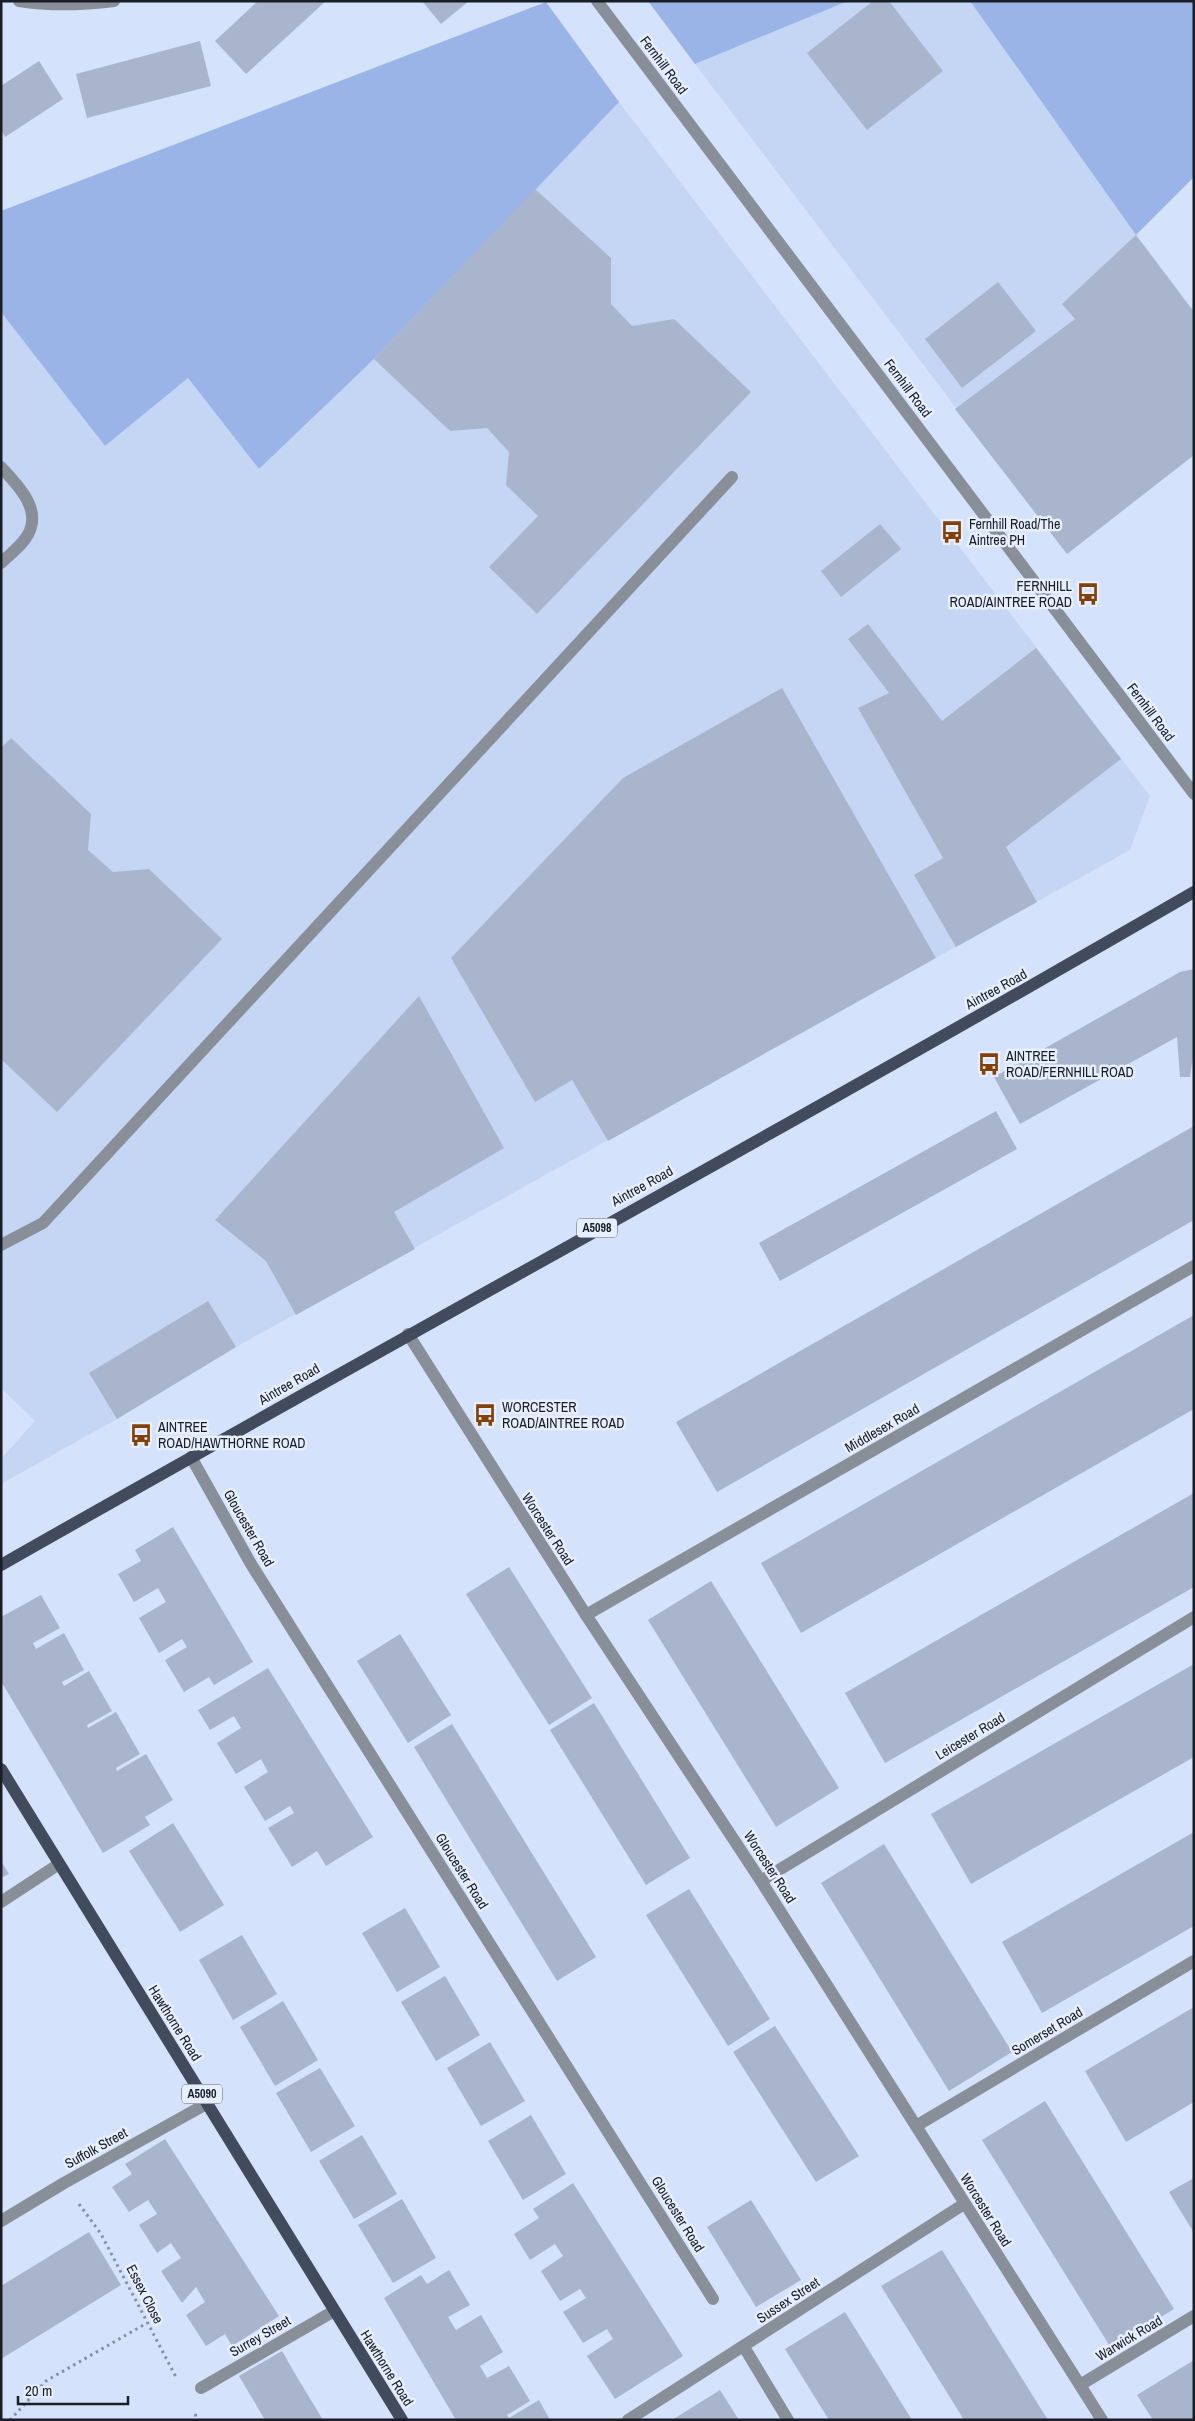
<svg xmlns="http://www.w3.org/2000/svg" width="1195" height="2421" font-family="'Archivo Narrow',sans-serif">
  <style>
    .built { fill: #c5d6f5 }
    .green { fill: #9ab4e7 }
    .building { fill: #a8b5cd }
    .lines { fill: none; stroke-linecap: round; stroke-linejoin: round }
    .path { stroke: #8690a2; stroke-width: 3; stroke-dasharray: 2.5 4; stroke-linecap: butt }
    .service { stroke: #898f99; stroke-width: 12 }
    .minor { stroke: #898f99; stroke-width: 12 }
    .primary { stroke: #424b5d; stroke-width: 12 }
    .labels { text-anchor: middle; stroke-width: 5; stroke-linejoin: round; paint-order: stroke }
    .shield { fill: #e7effe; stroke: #565c67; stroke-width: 1 }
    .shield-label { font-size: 12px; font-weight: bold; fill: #181d26 }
    .street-label { font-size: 14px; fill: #181d26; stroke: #e7effe }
    .poi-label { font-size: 14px; fill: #181d26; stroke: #e7effe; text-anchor: start }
  </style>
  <rect width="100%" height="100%" fill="#d5e2fb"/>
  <!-- built -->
  <g class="built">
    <polygon points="848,1 970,1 1136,235 1194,312 1194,455 1067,554 695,64"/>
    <polygon points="619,102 1150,796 1130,850 236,1347 117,1419 1,1484 1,1459 35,1421 1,1388 1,312 105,446 188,378 259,469 374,359"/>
  </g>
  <!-- green -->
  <g class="green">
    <polygon points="648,1 848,1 695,64"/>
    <polygon points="970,1 1194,1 1194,177 1136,235"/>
    <polygon points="546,2 619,102 374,359 259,469 188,378 105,446 1,312 1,211"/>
  </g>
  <!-- building -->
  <g class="building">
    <polygon points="258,1 326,1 246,74 215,41"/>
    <polygon points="422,1 469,1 441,24"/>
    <polygon points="873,1 889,1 943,71 867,130 807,53"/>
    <polygon points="200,41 211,86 87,118 76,74"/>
    <polygon points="39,61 63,99 5,137 1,130 1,86"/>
    <polygon points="535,189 611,258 611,304 632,326 674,319 751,392 537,614 489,567 538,516 506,485 509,452 487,428 450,431 374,359"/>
    <polygon points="1136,235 1194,312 1194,455 1067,554 955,409 1075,319 1062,304"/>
    <polygon points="998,282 1036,331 962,388 925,339"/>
    <polygon points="880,524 901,549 841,597 821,571"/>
    <polygon points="868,624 942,721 1036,648 1121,759 1006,847 1037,902 956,947 914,875 943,858 858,708 889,693 848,639"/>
    <polygon points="782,688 936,958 608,1141 572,1080 535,1102 451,958 623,778"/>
    <polygon points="11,738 91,814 88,850 113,872 149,869 222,939 57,1112 1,1059 1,748"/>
    <polygon points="1194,969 1194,1050 1190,1077 1180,1077 1177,1037 1020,1124 994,1077 1180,972"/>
    <polygon points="419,996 504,1148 394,1212 415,1249 296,1315 266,1261 215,1220"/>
    <polygon points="996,1111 1017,1149 780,1281 759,1243"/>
    <polygon points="1194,1126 1194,1220 717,1492 676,1422"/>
    <polygon points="208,1301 236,1347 117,1419 89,1373"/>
    <polygon points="1194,1315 1194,1409 801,1633 761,1563"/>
    <polygon points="1194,1493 1194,1587 885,1763 845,1693"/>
    <polygon points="173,1527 253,1662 214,1685 209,1677 184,1692 165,1660 187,1647 182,1639 159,1653 139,1618 166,1602 158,1588 134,1602 118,1574 141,1561 135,1550"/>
    <polygon points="509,1567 592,1698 549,1725 466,1594"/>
    <polygon points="711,1581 839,1788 776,1827 648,1620"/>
    <polygon points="41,1595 60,1628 33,1643 36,1649 64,1633 84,1670 62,1682 64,1686 89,1671 112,1711 87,1725 88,1728 116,1712 140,1754 116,1768 117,1771 146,1754 173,1800 145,1817 150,1825 103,1853 1,1681 1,1617"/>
    <polygon points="400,1634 451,1715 408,1743 357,1661"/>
    <polygon points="1194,1664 1194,1757 971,1884 931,1814"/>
    <polygon points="268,1668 373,1837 326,1866 317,1851 292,1867 268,1828 294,1813 290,1806 265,1821 244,1787 268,1772 261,1759 236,1774 217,1743 241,1728 234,1716 210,1730 198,1710"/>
    <polygon points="594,1703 690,1858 646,1885 550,1730"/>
    <polygon points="452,1724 596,1957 557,1981 414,1747"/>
    <polygon points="173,1823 224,1905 180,1932 129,1851"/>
    <polygon points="1194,1832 1194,1926 1042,2013 1002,1942"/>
    <polygon points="884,1844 1012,2052 949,2091 821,1883"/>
    <polygon points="1,1861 9,1874 1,1878"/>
    <polygon points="689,1889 770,2019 728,2046 646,1915"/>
    <polygon points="405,1908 440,1967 397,1992 362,1933"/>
    <polygon points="242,1935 277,1994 233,2020 199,1960"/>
    <polygon points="445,1976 480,2035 436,2061 401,2002"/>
    <polygon points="283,2001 318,2060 275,2086 240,2027"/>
    <polygon points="1194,2007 1194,2102 1126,2142 1085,2071"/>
    <polygon points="775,2026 859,2156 816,2182 733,2052"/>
    <polygon points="490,2042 525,2101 481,2126 447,2068"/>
    <polygon points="320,2068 355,2126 311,2152 276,2093"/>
    <polygon points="1045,2101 1174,2309 1111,2348 982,2140"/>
    <polygon points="531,2115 566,2174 523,2200 488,2141"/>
    <polygon points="362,2135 397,2194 354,2219 319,2161"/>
    <polygon points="165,2139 279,2316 232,2346 225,2334 206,2346 186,2315 205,2302 196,2287 182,2303 161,2271 181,2258 171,2243 157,2253 139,2225 157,2214 148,2200 129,2212 112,2187 132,2174 125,2164"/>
    <polygon points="1194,2178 1194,2233 1169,2192"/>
    <polygon points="573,2183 683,2356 615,2399 587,2356 613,2339 607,2329 583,2343 563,2312 586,2298 580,2289 560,2301 541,2271 563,2256 555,2244 530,2260 514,2234 539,2218 533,2209"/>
    <polygon points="402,2199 436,2258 393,2283 358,2225"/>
    <polygon points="751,2200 801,2280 756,2307 707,2227"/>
    <polygon points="89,2232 121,2285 1,2359 1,2286"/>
    <polygon points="942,2250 1048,2420 964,2420 881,2286"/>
    <polygon points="449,2270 470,2305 448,2317 456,2330 481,2315 503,2352 480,2366 487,2378 509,2366 530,2401 507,2415 509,2418 539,2400 550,2420 456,2420 384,2298 421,2275 427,2284"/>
    <polygon points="845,2312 912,2420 829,2420 785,2349"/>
    <polygon points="282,2351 297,2377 323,2420 265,2420 255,2403 239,2376"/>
    <polygon points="1194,2360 1194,2420 1153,2420 1137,2395"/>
    <polygon points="720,2390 739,2420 672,2420"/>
  </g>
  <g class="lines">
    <!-- path -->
    <g class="path">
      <polyline points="79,2204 101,2234 177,2379"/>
      <polyline points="195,2414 198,2420"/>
      <polyline points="10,2420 46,2381 147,2323"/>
    </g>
    <!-- service -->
    <g class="service">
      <path d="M1,467c14,15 37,38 30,60 -3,14 -21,27 -30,36"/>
      <polyline points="1,1245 43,1223 732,477"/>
    </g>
    <!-- minor -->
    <g class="minor">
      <path d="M19,1c32,5 63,4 95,0"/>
      <polyline points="597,1 1194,794"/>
      <polyline points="408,1334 586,1615 761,1881 1102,2420"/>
      <polyline points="191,1457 251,1564 713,2299"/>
      <polyline points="586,1615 1194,1266"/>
      <polyline points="761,1881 1194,1617"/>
      <polyline points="1,1902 59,1864"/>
      <polyline points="916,2126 1194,1961"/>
      <polyline points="1,2221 64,2183 208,2103"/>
      <polyline points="744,2347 788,2420"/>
      <polyline points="1080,2385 1194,2316"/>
      <polyline points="201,2388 334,2311"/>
      <polyline points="628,2420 964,2204"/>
    </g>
    <!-- primary -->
    <g class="primary">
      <path d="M1,1565c397,-226 798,-444 1193,-673"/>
      <polyline points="1,1769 402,2420"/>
    </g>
  </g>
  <!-- icons -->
  <defs>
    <symbol id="bus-bare" viewBox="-9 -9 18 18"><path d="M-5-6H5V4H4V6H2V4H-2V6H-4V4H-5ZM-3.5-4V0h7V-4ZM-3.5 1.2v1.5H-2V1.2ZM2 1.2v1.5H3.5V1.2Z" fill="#82410b" stroke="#e7effe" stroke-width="2.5" paint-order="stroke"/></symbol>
  </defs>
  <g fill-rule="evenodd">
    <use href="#bus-bare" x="936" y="516" width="32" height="32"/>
    <use href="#bus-bare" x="1072" y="578" width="32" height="32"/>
    <use href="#bus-bare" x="973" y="1048" width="32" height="32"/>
    <use href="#bus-bare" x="469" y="1399" width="32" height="32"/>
    <use href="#bus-bare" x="125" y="1419" width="32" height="32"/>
  </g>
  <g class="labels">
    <!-- shield labels -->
    <g class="shield">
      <rect x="577" y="1218.5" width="40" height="19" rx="4"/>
      <rect x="182" y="2084.5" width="40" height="19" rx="4"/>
    </g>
    <g class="shield-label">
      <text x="597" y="1232">A5098</text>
      <text x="202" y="2098">A5090</text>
    </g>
    <!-- street labels -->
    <g class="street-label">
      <text transform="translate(664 65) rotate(53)" y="5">Fernhill Road</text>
      <text transform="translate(908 388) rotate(53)" y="5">Fernhill Road</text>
      <text transform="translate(1151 712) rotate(53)" y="5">Fernhill Road</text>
      <text transform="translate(996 989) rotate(-29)" y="5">Aintree Road</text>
      <text transform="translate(642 1186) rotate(-29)" y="5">Aintree Road</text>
      <text transform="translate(289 1384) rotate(-30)" y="5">Aintree Road</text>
      <text transform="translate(882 1428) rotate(-30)" y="5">Middlesex Road</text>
      <text transform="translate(249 1528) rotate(60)" y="5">Gloucester Road</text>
      <text transform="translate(548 1529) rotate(57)" y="5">Worcester Road</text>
      <text transform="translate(970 1736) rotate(-31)" y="5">Leicester Road</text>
      <text transform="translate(770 1867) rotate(57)" y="5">Worcester Road</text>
      <text transform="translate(462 1871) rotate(58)" y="5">Gloucester Road</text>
      <text transform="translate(175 2023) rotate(58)" y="5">Hawthorne Road</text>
      <text transform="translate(1047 2031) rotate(-31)" y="5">Somerset Road</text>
      <text transform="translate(96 2148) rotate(-29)" y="5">Suffolk Street</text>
      <text transform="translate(986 2210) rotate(58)" y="5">Worcester Road</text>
      <text transform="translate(678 2214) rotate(58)" y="5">Gloucester Road</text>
      <text transform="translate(145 2294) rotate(63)" y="5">Essex Close</text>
      <text transform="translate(788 2300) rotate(-33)" y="5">Sussex Street</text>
      <text transform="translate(260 2336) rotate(-30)" y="5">Surrey Street</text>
      <text transform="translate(1129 2338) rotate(-31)" y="5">Warwick Road</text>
      <text transform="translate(387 2368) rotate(58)" y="5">Hawthorne Road</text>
    </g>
    <!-- poi labels -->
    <g class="poi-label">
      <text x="969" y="529">Fernhill Road/The<tspan x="969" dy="16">Aintree PH</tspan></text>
      <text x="1072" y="591" text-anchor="end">FERNHILL<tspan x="1072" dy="16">ROAD/AINTREE ROAD</tspan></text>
      <text x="1006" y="1061">AINTREE<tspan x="1006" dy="16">ROAD/FERNHILL ROAD</tspan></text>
      <text x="502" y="1412">WORCESTER<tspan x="502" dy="16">ROAD/AINTREE ROAD</tspan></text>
      <text x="158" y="1432">AINTREE<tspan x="158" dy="16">ROAD/HAWTHORNE ROAD</tspan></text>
    </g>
  </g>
  <!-- border -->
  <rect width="1195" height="2421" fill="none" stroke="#181d26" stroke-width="5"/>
  <!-- scale -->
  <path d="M18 2396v8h110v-8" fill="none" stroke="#181d26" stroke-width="2.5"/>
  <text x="25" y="2396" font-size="15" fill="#181d26" stroke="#e7effe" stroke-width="4" paint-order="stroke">20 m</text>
</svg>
